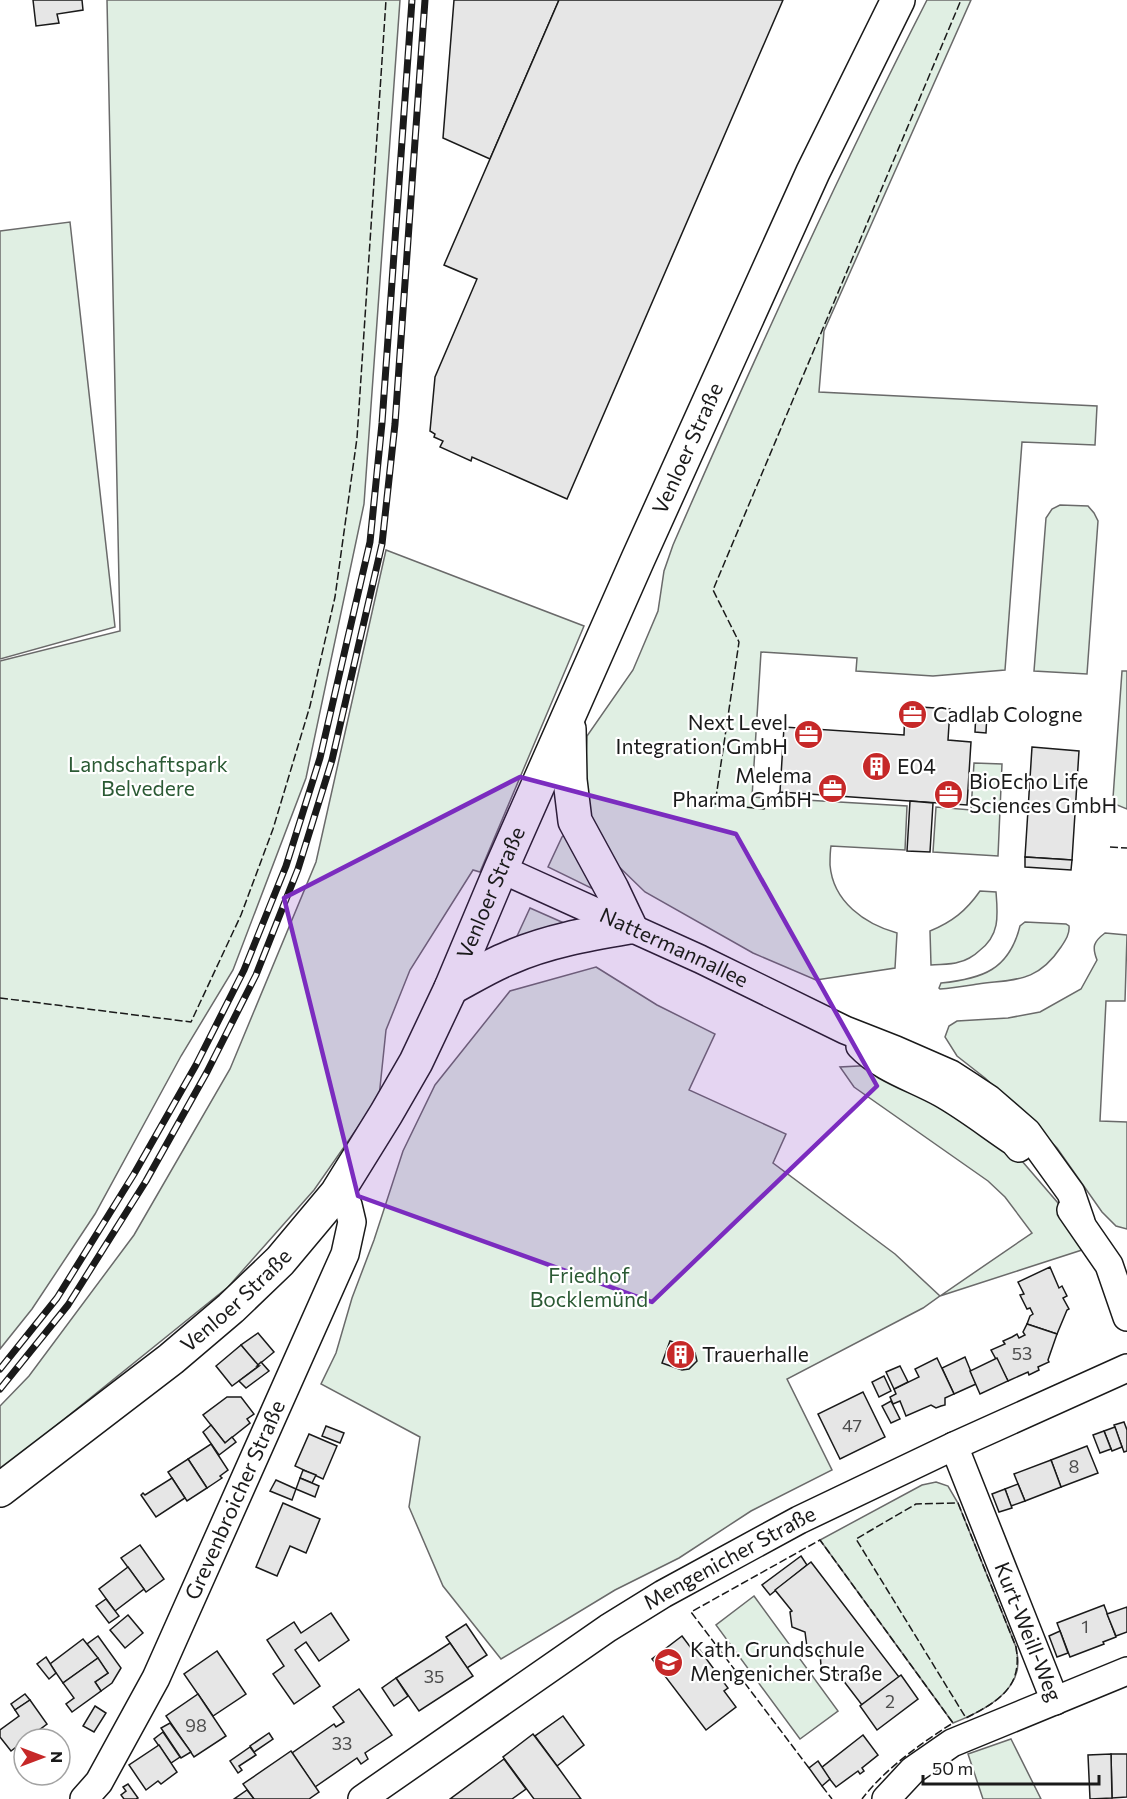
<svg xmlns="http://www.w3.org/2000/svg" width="1127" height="1799" font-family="Commissioner,sans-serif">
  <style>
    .green { fill: #e0efe3; stroke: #6a6a6a; stroke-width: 1.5 }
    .building { fill: #e6e6e6; stroke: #1a1a1a; stroke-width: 1.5 }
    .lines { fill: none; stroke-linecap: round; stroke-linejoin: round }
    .minor-casing { stroke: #1a1a1a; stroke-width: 30 }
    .major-casing { stroke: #1a1a1a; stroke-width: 36 }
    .minor { stroke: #fff; stroke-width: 27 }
    .major { stroke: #fff; stroke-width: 33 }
    .rail-casing { stroke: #1a1a1a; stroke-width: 7 }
    .rail { stroke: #fff; stroke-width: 4.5; stroke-dasharray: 14; stroke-linecap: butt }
    .fence { stroke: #1a1a1a; stroke-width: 1.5; stroke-dasharray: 8 3; stroke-linecap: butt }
    .marked { fill: #7b2cbf; fill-opacity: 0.2; stroke: #7b2cbf; stroke-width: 4.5; stroke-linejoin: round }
    .labels { text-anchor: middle; stroke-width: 4.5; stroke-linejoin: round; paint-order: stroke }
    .number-label { font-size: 18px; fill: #4d4d4d }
    .street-label { font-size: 21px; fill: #1a1a1a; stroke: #fff }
    .poi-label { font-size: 21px; fill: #1a1a1a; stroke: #fff; text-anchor: start }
    .park-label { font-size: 21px; fill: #2b5a34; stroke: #fff }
  </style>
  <rect width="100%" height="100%" fill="#fff"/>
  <!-- green -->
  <g class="green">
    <polygon points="107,0 400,0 364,504 306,778 233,970 181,1056 95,1214 32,1309 0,1349 0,661 120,631"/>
    <path d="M927,0h44l-147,331 -5,61 278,14 -2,39 -73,-3 -17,228 -72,6 -77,-5 1,-13 -96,-6 -9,145 155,9 -2,44 -74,-4c-1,6 -1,13 -1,19 3,37 35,59 67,68l-2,35 -79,12 -63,-27 -108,-61 -35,-34 -20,-36 -5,-42 2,-44 46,-66 25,-59 6,-40 9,-26c80,-184 163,-367 254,-545z"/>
    <polygon points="70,222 115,627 0,659 0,231"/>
    <polygon points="1060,505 1088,506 1094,513 1098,521 1087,674 1034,671 1046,518 1052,509"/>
    <polygon points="386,550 584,626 480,872 473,870 410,970 386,1030 379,1097 314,1190 228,1287 0,1471 0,1406 29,1376 134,1235 230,1069 316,862"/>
    <polygon points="1122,671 1127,671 1127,809 1117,805 1113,798"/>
    <polygon points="974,763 1002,764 998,856 933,852 936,807 971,810"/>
    <polygon points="568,832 593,889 548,867 562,837"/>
    <path d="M980,891l16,1c2,24 4,43 -17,59 -5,5 -14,10 -20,11 -9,3 -19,2 -28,3l-1,-34c22,-9 36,-20 50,-40z"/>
    <polygon points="530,908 573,927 512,947"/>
    <path d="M1025,922l41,2 3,2c1,8 -4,15 -8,21 -24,36 -46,32 -83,37 -13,2 -25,4 -38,5l-1,-1 2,-5c41,-4 68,-13 79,-57z"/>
    <path d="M1105,933l22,2 -2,66h-19l-6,120 27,1v107l-11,-3 -14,-14 -45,-64 -30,-31 -42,-39 -28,-22 -12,-19 4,-11 8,-5 51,-3 32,-6 41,-23 16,-29c-5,-13 -4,-18 8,-27z"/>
    <polygon points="596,967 657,1005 715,1034 689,1090 786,1134 773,1163 895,1254 940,1296 1032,1233 1005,1197 988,1181 854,1087 840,1067 878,1065 1016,1154 1058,1203 1085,1249 940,1296 923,1308 787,1379 832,1470 751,1511 679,1558 615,1590 501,1659 443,1586 409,1507 420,1437 321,1384 336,1353 352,1298 374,1240 403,1151 435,1085 510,991"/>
    <path d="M936,1482l12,4 10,17 58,144c0,4 2,9 2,14 1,33 -39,52 -65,62l-133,-183 102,-55z"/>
    <polygon points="754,1596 838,1711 800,1739 716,1625"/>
    <polygon points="1011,1739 1041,1799 983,1799 968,1754"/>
  </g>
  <!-- building -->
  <g class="building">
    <polygon points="33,0 82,0 83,10 57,14 59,23 36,26"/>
    <polygon points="454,0 559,0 490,159 443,138"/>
    <polygon points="559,0 783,0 567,499 472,457 471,461 440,447 443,441 434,437 435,434 430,431 435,377 477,279 444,265"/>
    <polygon points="905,706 950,709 948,740 971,742 967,805 780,792 784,727 904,735"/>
    <polygon points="976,711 987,712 986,733 975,732"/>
    <polygon points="1032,747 1079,751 1072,860 1025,857"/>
    <polygon points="910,801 933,803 930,852 907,851"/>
    <polygon points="1025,857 1072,860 1071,870 1025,867"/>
    <polygon points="1050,1267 1059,1288 1062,1286 1067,1296 1063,1298 1069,1309 1067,1310 1057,1334 1027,1324 1030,1316 1033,1314 1030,1308 1027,1309 1020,1295 1024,1294 1018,1282"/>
    <polygon points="1027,1324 1057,1334 1048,1360 1049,1362 1038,1367 1039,1370 1029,1375 1028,1372 1008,1381 991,1350 1005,1344 1003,1341 1012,1337 1017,1334 1019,1338 1025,1335 1023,1332"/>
    <polygon points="258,1333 274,1352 257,1366 241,1345"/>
    <polygon points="670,1341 689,1347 695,1353 697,1361 689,1369 682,1370 662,1363"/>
    <polygon points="241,1345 259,1366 232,1386 216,1366"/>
    <polygon points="965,1357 976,1384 954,1394 942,1368"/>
    <polygon points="937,1358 954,1394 945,1398 945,1405 941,1406 936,1408 931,1405 906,1416 900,1401 893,1404 890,1397 896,1394 894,1389 919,1377 915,1369"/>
    <polygon points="997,1358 1008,1381 980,1394 970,1371"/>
    <polygon points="261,1362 269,1371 246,1388 239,1381 259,1366 257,1366"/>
    <polygon points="900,1366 908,1382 894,1389 886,1372"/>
    <polygon points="884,1376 891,1391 879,1397 872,1382"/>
    <polygon points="863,1392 885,1437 840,1459 818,1414"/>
    <polygon points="227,1397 241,1397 254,1414 247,1419 250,1423 225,1443 203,1415"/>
    <polygon points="891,1401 900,1419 891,1423 882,1406"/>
    <polygon points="1124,1422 1127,1430 1127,1451 1124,1452 1114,1425"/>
    <polygon points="211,1425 225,1443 232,1437 236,1442 219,1455 203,1432"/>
    <polygon points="326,1426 344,1433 340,1443 322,1436"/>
    <polygon points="1115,1427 1122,1447 1112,1451 1104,1431"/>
    <polygon points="1104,1431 1111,1449 1100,1453 1093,1435"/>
    <polygon points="309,1434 337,1446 323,1479 295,1466"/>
    <polygon points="211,1444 228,1470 220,1476 222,1478 207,1488 188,1459"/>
    <polygon points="1087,1446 1098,1473 1061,1487 1051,1460"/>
    <polygon points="188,1459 207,1488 187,1501 168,1472"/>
    <polygon points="1051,1460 1061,1487 1025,1501 1014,1474"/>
    <polygon points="303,1470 316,1475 312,1483 300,1478"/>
    <polygon points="172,1478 185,1498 156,1517 141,1495 143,1493 145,1495"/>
    <polygon points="300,1478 319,1486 315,1497 296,1489"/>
    <polygon points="276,1480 296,1489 292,1500 270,1491"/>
    <polygon points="1018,1484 1025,1501 1011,1506 1005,1489"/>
    <polygon points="1005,1489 1012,1508 999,1512 992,1494"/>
    <polygon points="283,1503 320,1519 306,1553 290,1546 277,1576 256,1567"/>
    <polygon points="140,1545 164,1579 146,1592 121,1558"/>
    <polygon points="801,1556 807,1565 770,1595 762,1585"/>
    <polygon points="811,1562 899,1677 862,1705 836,1671 821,1666 820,1652 807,1647 805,1632 792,1627 790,1612 792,1611 775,1590"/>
    <polygon points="128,1567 144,1589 115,1611 99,1589"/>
    <polygon points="106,1599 119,1616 109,1623 96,1606"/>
    <polygon points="1104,1605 1116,1637 1103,1642 1104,1644 1070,1657 1057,1623"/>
    <polygon points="1127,1607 1127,1632 1116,1636 1107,1614"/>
    <polygon points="331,1613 349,1640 319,1661 306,1642 295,1650 320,1686 294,1704 273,1674 284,1666 267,1640 294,1622 301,1633"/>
    <polygon points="128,1615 143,1633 125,1648 110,1630"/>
    <polygon points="466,1624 487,1655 467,1668 446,1637"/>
    <polygon points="1060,1631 1068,1653 1057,1657 1049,1636"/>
    <polygon points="98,1636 121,1668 112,1683 101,1691 95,1682 108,1673 87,1644"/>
    <polygon points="682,1636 694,1652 699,1649 728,1688 724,1691 736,1707 706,1730 652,1659"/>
    <polygon points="83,1639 98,1658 63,1683 50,1664"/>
    <polygon points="450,1643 473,1676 419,1711 396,1678"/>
    <polygon points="217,1651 246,1694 213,1716 184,1674"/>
    <polygon points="46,1657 56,1673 49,1679 37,1664"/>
    <polygon points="98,1658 108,1673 95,1682 101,1691 72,1712 66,1704 74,1698 63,1683"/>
    <polygon points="901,1675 918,1699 877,1730 860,1706"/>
    <polygon points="396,1678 408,1696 394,1706 382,1688"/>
    <polygon points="359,1689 392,1735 365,1753 368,1759 361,1764 357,1758 315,1787 292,1753 334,1724 336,1727 344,1722 333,1707"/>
    <polygon points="25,1694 30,1700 15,1710 11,1704"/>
    <polygon points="198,1694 226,1736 194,1757 166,1716"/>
    <polygon points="30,1700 47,1724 27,1739 24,1739 24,1741 11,1751 0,1737 0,1730 19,1716 15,1710"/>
    <polygon points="95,1706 106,1713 94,1732 83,1726"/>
    <polygon points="563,1716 584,1745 557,1766 535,1736"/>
    <polygon points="170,1723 191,1752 181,1758 161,1728"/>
    <polygon points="163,1732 180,1757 171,1763 154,1739"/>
    <polygon points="269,1733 273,1739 254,1752 250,1746"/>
    <polygon points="533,1734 557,1766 581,1799 534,1799 503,1757"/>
    <polygon points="863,1735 878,1755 862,1768 864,1771 860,1774 858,1771 836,1787 821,1768"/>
    <polygon points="159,1745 177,1772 161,1784 158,1781 146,1790 129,1765"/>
    <polygon points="250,1747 256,1755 239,1766 242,1770 238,1773 230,1761"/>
    <polygon points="291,1751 319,1792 309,1799 254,1799 243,1784"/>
    <polygon points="1111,1754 1127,1754 1127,1797 1112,1798"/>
    <polygon points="1111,1754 1112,1798 1090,1799 1088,1755"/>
    <polygon points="504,1759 526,1789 512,1799 450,1799"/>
    <polygon points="818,1761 830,1779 822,1786 809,1768"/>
    <polygon points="128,1784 138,1798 136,1799 124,1799 121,1795 126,1791 123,1787"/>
    <polygon points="247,1790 254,1799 234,1799"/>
  </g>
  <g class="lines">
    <defs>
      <g id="minor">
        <path id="s1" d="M501,869l199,90 145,71 51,20 55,24 17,11 21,14 38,33 44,61 10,29"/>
        <path d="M860,1046c22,23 54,32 81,47 25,14 49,33 73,49l5,6"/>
        <polyline points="1071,1210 1109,1265 1127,1317"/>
        <path id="s2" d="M954,1446l101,255"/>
        <path id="s3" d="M84,1799l15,-17 57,-104 189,-424 7,-32 -4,-17 -11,-12"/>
        <path id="s4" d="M362,1799l246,-171 55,-34 136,-74 155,-74 173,-78"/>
        <polyline points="886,1799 913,1770 952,1743 1127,1671"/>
      </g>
      <g id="major">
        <path d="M451,988c19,-10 38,-22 58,-30 38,-17 80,-24 121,-31l-18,-38 -37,-68 -5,-41 -1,-51"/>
        <path id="s5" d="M0,1490l171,-131 60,-51 49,-47 57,-68 49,-79 30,-52 35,-74 50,-119 137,-310 175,-387 85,-172"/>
      </g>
    </defs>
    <!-- minor casing -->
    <use href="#minor" class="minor-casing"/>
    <!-- major casing -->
    <use href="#major" class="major-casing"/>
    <!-- minor -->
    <use href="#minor" class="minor"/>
    <!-- major -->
    <use href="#major" class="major"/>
    <defs>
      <g id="rail">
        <polyline points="0,1369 57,1298 134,1174 196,1065 244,970 286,866 320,758 370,542 382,423 412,0"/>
        <polyline points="0,1389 68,1305 146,1181 207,1072 256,975 298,869 332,760 382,544 395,424 425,0"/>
      </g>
    </defs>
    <!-- rail casing -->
    <use href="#rail" class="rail-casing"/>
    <!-- rail -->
    <use href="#rail" class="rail"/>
    <!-- fence -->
    <g class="fence">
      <polyline points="780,792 764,809 715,804 739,642 713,590 961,0"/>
      <polyline points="1110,847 1127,848"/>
      <polyline points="0,998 191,1022 241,915 273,829 310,706 335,597 357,438 386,0"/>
      <path d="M958,1503l58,144c7,40 -17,54 -50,71l-110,-179 60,-35z"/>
      <path d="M809,1768l-118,-156 129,-72 133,183c-32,20 -68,46 -91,76"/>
      <polyline points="822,1786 832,1799"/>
    </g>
  </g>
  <!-- marked area -->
  <path class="marked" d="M520,777l216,57 141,252 -225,216 -294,-106 -74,-298z"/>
  <!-- icons -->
  <defs>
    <symbol id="office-disc" viewBox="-11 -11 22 22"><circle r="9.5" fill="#c62828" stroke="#fff"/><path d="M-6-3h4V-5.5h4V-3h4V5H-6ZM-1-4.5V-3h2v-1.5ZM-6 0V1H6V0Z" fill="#fff"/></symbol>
    <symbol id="building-disc" viewBox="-11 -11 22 22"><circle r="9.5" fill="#c62828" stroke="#fff"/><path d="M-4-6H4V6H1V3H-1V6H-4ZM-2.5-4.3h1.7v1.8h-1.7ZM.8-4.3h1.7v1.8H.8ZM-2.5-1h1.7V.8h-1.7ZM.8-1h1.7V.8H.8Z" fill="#fff"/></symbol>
    <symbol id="school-disc" viewBox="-11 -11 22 22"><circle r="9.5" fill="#c62828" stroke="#fff"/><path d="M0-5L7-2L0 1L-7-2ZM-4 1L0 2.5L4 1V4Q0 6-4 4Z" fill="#fff"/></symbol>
  </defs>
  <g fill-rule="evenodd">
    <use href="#office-disc" x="896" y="698" width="33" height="33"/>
    <use href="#office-disc" x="792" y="718" width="33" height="33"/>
    <use href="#building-disc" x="860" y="750" width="33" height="33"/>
    <use href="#office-disc" x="816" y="772" width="33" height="33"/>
    <use href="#office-disc" x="932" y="778" width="33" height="33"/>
    <use href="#building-disc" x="664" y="1338" width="33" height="33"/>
    <use href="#school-disc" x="652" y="1646" width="33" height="33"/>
  </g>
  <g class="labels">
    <!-- number labels -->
    <g class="number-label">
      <text x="1022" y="1360">53</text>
      <text x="852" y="1432">47</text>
      <text x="1074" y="1473">8</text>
      <text x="1085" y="1633">1</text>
      <text x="434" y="1683">35</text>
      <text x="890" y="1708">2</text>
      <text x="196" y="1732">98</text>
      <text x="342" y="1750">33</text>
    </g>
    <!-- street labels -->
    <g class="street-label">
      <text dy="7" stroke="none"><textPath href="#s5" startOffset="1275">Venloer Straße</textPath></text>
      <text dy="7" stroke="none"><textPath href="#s5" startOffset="789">Venloer Straße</textPath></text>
      <text dy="7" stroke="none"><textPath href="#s1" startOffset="190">Nattermannallee</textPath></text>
      <text dy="7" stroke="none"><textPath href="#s5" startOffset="303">Venloer Straße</textPath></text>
      <text dy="7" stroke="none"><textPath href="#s3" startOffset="336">Grevenbroicher Straße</textPath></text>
      <text dy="7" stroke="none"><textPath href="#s4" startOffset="440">Mengenicher Straße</textPath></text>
      <text dy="7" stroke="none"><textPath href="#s2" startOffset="200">Kurt-Weill-Weg</textPath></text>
    </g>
    <!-- poi labels -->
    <g class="poi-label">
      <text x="933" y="722">Cadlab Cologne</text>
      <text x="788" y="730" text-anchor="end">Next Level<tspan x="788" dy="24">Integration GmbH</tspan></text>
      <text x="897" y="774">E04</text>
      <text x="812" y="783" text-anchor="end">Melema<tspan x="812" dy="24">Pharma GmbH</tspan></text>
      <text x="969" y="789">BioEcho Life<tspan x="969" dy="24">Sciences GmbH</tspan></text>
      <text x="702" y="1362">Trauerhalle</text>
      <text x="690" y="1657">Kath. Grundschule<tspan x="690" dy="24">Mengenicher Straße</tspan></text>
    </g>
    <!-- park labels -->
    <g class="park-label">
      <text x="148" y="772">Landschaftspark<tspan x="148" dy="24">Belvedere</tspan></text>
      <text x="589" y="1283">Friedhof<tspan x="589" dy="24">Bocklemünd</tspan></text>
    </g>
  </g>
  <!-- north arrow -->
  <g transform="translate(42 1757) rotate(90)"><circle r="28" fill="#ffffff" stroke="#a3a3a3" stroke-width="1.5"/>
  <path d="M0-4.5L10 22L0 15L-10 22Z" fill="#c62828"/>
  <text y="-9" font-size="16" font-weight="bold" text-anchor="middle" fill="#1a1a1a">N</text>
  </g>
  <!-- scale -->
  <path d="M923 1775v9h176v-9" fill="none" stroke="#1a1a1a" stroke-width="3"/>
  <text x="932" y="1775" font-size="18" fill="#1a1a1a" stroke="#ffffff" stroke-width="4.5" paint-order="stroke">50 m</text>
</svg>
